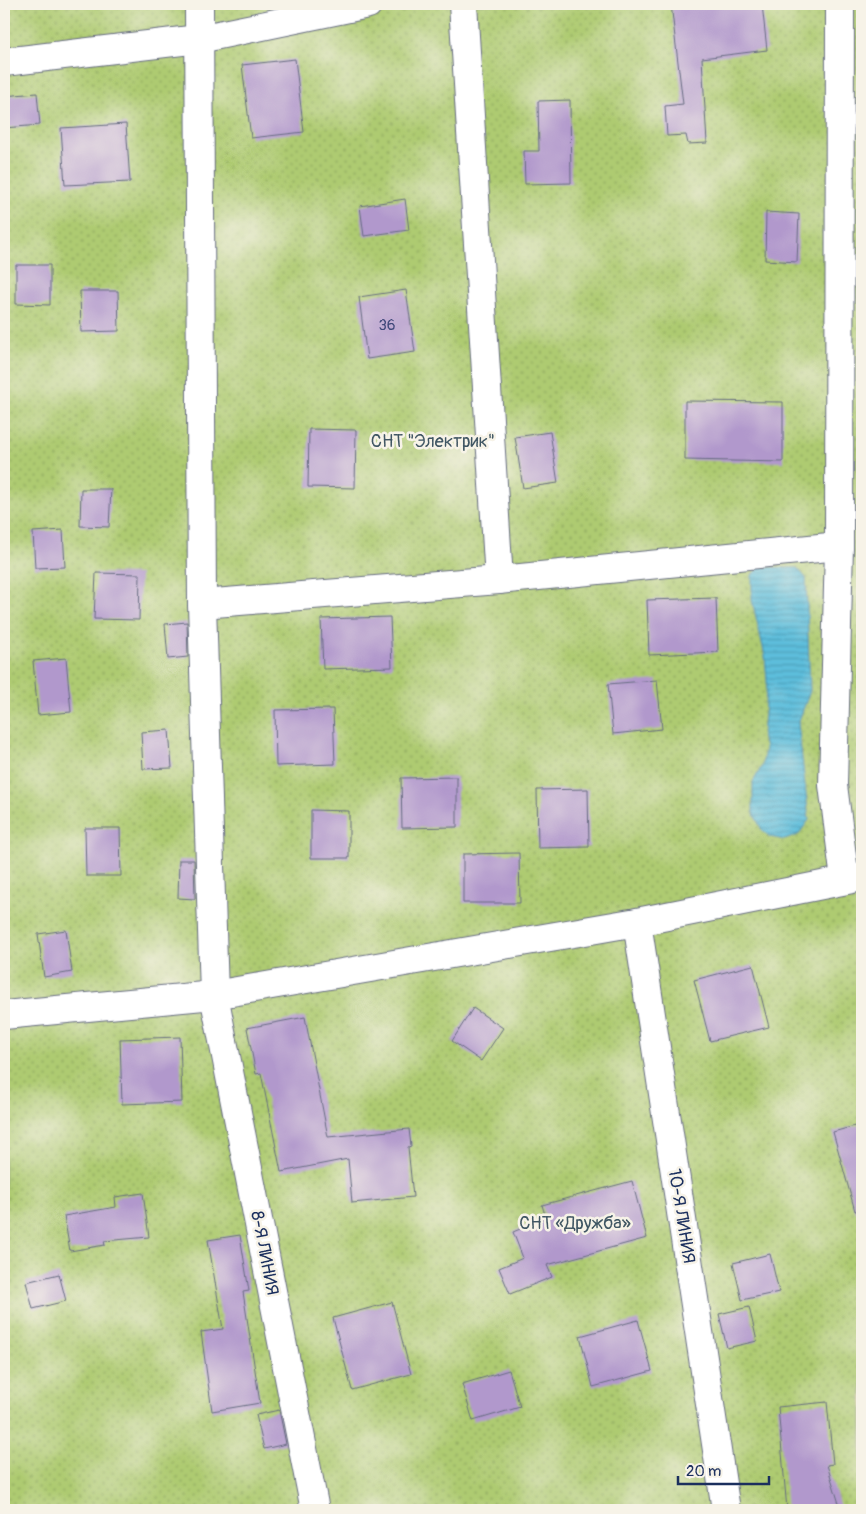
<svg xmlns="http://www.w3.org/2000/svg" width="866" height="1514" font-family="Pangolin,sans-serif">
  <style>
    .garden { fill: url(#garden-dots); stroke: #647d68 }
    .water { fill: url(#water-rules); stroke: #3c769d }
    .building { fill: #b198cc }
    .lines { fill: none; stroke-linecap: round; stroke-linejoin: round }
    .minor-casing { stroke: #666c80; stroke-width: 30 }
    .minor { stroke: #fff; stroke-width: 28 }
    .labels { text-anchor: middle; stroke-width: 5; stroke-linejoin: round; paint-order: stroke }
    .number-label { font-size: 15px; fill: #40497a }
    .park-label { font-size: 18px; fill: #405663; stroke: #f7f3e8 }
    .street-label { font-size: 18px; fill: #1b2f5e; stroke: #f7f3e8 }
  </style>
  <defs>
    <pattern id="garden-dots" width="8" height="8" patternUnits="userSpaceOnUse" patternTransform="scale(1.25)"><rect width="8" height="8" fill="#aecb71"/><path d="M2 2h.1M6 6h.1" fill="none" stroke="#8da560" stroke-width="1.8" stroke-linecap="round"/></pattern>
    <pattern id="water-rules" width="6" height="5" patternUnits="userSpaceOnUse" patternTransform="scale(1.25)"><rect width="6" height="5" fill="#5dbedc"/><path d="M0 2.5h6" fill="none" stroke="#4c9bb6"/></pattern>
  </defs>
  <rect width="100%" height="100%" fill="#f7f3e8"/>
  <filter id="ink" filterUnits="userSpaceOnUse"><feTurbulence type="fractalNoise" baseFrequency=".02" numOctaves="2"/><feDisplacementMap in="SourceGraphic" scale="10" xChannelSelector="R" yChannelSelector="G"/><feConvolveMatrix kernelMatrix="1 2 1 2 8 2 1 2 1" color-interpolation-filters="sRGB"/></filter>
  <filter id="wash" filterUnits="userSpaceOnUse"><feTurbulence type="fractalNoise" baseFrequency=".0096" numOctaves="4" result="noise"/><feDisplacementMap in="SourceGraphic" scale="20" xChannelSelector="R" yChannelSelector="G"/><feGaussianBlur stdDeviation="1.12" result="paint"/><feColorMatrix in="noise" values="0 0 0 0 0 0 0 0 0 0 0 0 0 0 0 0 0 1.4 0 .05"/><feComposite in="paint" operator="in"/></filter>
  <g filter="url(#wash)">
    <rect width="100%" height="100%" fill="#f2ddbe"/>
    <!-- garden -->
    <rect class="garden" x="4" y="4" width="858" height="1506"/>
    <!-- water -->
    <polygon class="water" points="760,567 797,568 806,578 810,691 798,723 809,820 798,835 785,840 770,837 762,830 753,812 753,782 762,766 765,749 762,735 767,682 765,656 752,600 752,575"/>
    <g id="blocks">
      <!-- building -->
      <g class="building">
        <polygon points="671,4 762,4 767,50 702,58 707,143 688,144 686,135 667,136 665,106 683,104"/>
        <polygon points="295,59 304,132 251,138 242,65"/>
        <polygon points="37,93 40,125 4,128 4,96"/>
        <polygon points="570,100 571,183 525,184 524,151 539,151 538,101"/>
        <polygon points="126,124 130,182 65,185 61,128"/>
        <polygon points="405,199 409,230 364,236 360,206"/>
        <polygon points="766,212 799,214 797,262 765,260"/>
        <polygon points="16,265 50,265 50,305 16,304"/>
        <polygon points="406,290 415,352 367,359 359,297"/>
        <polygon points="80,291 118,291 119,331 81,332"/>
        <polygon points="685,401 783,402 783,462 685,460"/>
        <polygon points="309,429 356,430 355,488 308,487"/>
        <polygon points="550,432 558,483 523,488 515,437"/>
        <polygon points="81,489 111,489 109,527 80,526"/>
        <polygon points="63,530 65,567 35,568 33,532"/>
        <polygon points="96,573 140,574 139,620 94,619"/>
        <polygon points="716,598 718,652 649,655 647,600"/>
        <polygon points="390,617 392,667 323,669 321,619"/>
        <polygon points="187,622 188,657 168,659 165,624"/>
        <polygon points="66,658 71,712 38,715 33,661"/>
        <polygon points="657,680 662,729 613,734 608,684"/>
        <polygon points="333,709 335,764 276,766 275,710"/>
        <polygon points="169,730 172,768 143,769 141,732"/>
        <polygon points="457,777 457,827 402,828 401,778"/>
        <polygon points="588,789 589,847 538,848 537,790"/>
        <polygon points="311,810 349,811 349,858 311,858"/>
        <polygon points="85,828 120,828 121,876 86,876"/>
        <polygon points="519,853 520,903 463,903 463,854"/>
        <polygon points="179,860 194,860 195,899 178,898"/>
        <polygon points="66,930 72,972 44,977 38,934"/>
        <polygon points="753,965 769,1027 710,1041 694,980"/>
        <polygon points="473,1008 503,1028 481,1061 452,1041"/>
        <polygon points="305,1017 328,1137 409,1129 411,1146 408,1147 413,1197 352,1203 348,1159 281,1172 261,1073 256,1074 247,1028"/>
        <polygon points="180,1037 182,1102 122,1104 120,1039"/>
        <polygon points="862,1124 862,1210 855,1211 833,1132"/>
        <polygon points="632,1181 647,1238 547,1265 552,1277 510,1294 499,1268 523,1258 513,1232 546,1218 542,1205"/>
        <polygon points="143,1193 149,1237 104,1241 105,1245 70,1251 64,1216 116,1207 115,1197"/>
        <polygon points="240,1235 249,1291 243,1292 260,1403 212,1411 201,1332 223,1329 208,1240"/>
        <polygon points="770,1254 779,1292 742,1300 733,1263"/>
        <polygon points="59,1274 66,1301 33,1309 26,1282"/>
        <polygon points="392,1302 411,1374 352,1390 333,1318"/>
        <polygon points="749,1307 757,1341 727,1348 719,1314"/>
        <polygon points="638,1320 652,1371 593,1387 580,1336"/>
        <polygon points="509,1370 520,1407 473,1421 462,1384"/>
        <polygon points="827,1402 833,1464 827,1465 841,1510 787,1510 778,1407"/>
        <polygon points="279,1410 286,1444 264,1449 256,1415"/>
      </g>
    </g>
  </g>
  <g filter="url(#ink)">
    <use href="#blocks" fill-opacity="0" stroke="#666c80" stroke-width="1"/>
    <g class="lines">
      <defs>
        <g id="minor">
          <polyline points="199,4 202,604 214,995 315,1510"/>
          <polyline points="463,4 499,580"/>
          <polyline points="4,62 199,39 368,4"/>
          <polyline points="839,546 833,785 845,880"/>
          <polyline points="202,604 499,580 839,546 840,4"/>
          <polyline points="637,922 726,1510"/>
          <polyline points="4,1015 214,995 637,922 862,877"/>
        </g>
      </defs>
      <!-- minor casing -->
      <use href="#minor" class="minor-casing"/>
      <!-- minor -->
      <use href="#minor" class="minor"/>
    </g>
  </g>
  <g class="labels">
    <!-- number labels -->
    <g class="number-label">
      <text x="387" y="330">36</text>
    </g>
    <!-- park labels -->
    <g class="park-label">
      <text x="433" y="447">СНТ "Электрик"</text>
      <text x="575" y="1229">СНТ «Дружба»</text>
    </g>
    <!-- street labels -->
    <g class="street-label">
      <text transform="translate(682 1216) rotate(81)" y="6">10-Я ЛИНИЯ</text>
      <text transform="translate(265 1253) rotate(79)" y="6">8-Я ЛИНИЯ</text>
    </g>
  </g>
  <!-- margin -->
  <rect width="866" height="1514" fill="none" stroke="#f7f3e8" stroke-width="20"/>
  <!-- scale -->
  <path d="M678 1476v8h91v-8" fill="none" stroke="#1b2f5e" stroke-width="2.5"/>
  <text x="686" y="1476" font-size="15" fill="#1b2f5e" stroke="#f7f3e8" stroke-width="4" paint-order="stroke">20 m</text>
</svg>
